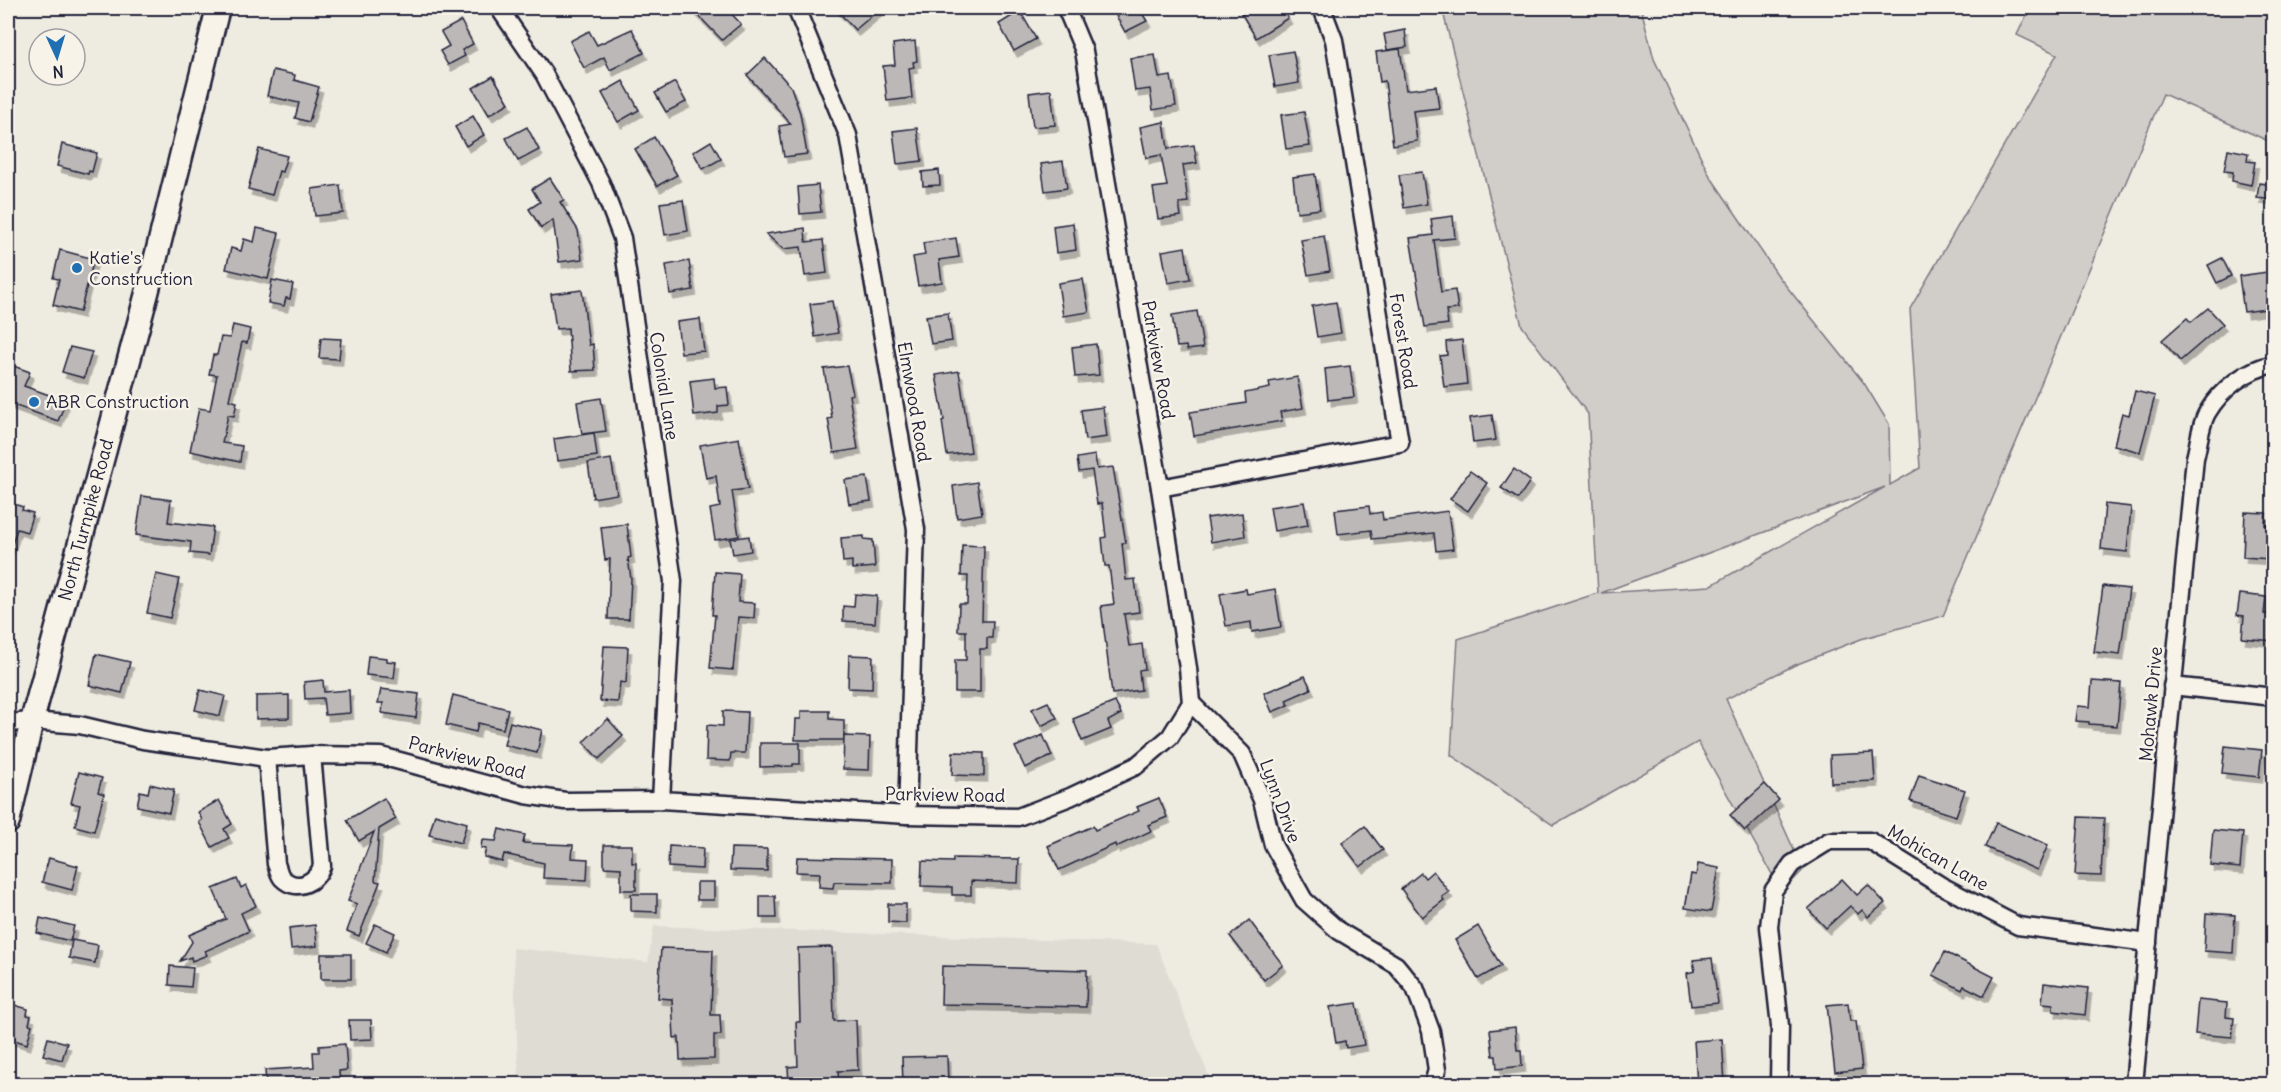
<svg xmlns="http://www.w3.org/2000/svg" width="2281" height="1092" font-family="Delius,sans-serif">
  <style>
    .built { fill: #dfdcd4 }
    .green { fill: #d1cdc9; stroke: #7a7882; stroke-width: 1.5; fill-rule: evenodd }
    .building { fill: #bbb8b7; stroke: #22223b; stroke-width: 1.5; filter: url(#shadow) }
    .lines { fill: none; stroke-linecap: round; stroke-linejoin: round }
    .minor-casing { stroke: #22223b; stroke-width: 21 }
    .secondary-casing { stroke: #22223b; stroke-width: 27 }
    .minor { stroke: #f7f3e8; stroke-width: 16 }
    .secondary { stroke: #f7f3e8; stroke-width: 22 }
    .poi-dot { fill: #1f6fb2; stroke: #f7f3e8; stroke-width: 2 }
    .labels { text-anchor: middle; stroke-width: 5; stroke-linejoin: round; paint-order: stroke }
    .poi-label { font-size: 18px; fill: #22223b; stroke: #f7f3e8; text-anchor: start }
    .street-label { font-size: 18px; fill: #22223b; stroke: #f7f3e8 }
  </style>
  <defs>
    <filter id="shadow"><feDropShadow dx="3.5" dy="6" stdDeviation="0" flood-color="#0004"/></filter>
  </defs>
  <rect width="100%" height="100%" fill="#eeebe1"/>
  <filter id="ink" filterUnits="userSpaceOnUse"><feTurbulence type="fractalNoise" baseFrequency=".0167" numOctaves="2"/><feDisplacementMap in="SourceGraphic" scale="12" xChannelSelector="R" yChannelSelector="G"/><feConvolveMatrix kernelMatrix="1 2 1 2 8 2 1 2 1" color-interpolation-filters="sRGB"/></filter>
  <g filter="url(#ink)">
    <!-- built -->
    <polygon class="built" points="654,926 1156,944 1212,1084 519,1084 513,948 648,962"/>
    <!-- green -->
    <path class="green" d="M1442,8h199l13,51 56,117 69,101 85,106 25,41 1,61 30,-17 -10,-159 147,-255 -40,-19 13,-27h243v135l-110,-49 -220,522 -82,23 -66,26 -69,34 77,171 -21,22 -84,-150 -145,83 -102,-70 7,-116 140,-46 -10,-179 -66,-88zM1885,487l-175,99 -109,7z"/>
    <!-- building -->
    <g class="building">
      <polygon points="691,8 726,8 741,24 722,40"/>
      <polygon points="835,8 881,8 855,30"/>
      <polygon points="1112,8 1139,8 1147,21 1125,32"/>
      <polygon points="1238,8 1282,8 1288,18 1256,38"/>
      <polygon points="1020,11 1036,39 1014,51 999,24"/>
      <polygon points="461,21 473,44 462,50 465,56 448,65 440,51 449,46 441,32"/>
      <polygon points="632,29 644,53 610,70 604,57 584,68 570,41 589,31 597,45"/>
      <polygon points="1405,30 1407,47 1387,50 1384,34"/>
      <polygon points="915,41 917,61 913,62 914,67 909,68 912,98 887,101 883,66 895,65 893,44"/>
      <polygon points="1400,49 1406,90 1436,86 1439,108 1413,111 1417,141 1393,145 1385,81 1380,82 1376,52"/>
      <polygon points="1293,51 1299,83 1275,87 1269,55"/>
      <polygon points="1155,55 1159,78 1171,76 1176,106 1153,110 1150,89 1135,91 1130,58"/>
      <polygon points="765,58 791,87 800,113 807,154 784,157 779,126 791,124 747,75"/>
      <polygon points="273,70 295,75 294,80 319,87 309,122 295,118 299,103 267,96"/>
      <polygon points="493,76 509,103 489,115 473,88"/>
      <polygon points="623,81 639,110 618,122 602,93"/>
      <polygon points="675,82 686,102 666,112 655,93"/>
      <polygon points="1051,90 1055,125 1033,127 1029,93"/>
      <polygon points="1304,112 1310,146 1286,149 1281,115"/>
      <polygon points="473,116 484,135 466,146 455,127"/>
      <polygon points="1164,122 1168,149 1194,145 1197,163 1183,165 1188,202 1179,203 1181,216 1158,219 1153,188 1167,186 1161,155 1146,158 1140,127"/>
      <polygon points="527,127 539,150 518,161 506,138"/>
      <polygon points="917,128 922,161 897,164 893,131"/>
      <polygon points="654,137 677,175 657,186 635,149"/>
      <polygon points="711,141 721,159 703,169 693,152"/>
      <polygon points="62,144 97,153 92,172 89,171 88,174 57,166"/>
      <polygon points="259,149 287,156 282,172 279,171 272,195 248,189"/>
      <polygon points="2228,149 2248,153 2247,161 2255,162 2251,185 2232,181 2233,172 2224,171"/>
      <polygon points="1063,161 1067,188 1045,191 1041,164"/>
      <polygon points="939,170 940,185 923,186 922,172"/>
      <polygon points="1422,172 1427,204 1404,208 1399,175"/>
      <polygon points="1315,174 1320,209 1297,212 1293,177"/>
      <polygon points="550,178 564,200 560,202 578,230 582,259 559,262 553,220 541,228 529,209 540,202 532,189"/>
      <polygon points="2259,183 2274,185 2274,200 2257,198"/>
      <polygon points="340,185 343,213 315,216 312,189"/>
      <polygon points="818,185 821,212 800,214 798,187"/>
      <polygon points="683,200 688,231 665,235 660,203"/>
      <polygon points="1453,216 1455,238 1434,240 1441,292 1455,290 1458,309 1446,310 1448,324 1425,327 1410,238 1433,235 1431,219"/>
      <polygon points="1073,223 1076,250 1056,253 1053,226"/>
      <polygon points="257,228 279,233 268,279 226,269 231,248 241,251 244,239 254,242"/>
      <polygon points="805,228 806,242 823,240 827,273 805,276 801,247 783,249 766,234"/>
      <polygon points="1324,236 1330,271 1308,275 1301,240"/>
      <polygon points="956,238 959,257 939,260 942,282 918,286 913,257 925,255 923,243"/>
      <polygon points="1185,247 1190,279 1168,283 1162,251"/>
      <polygon points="60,250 94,259 80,312 53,305 59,279 53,278"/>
      <polygon points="2222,258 2231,276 2217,283 2208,265"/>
      <polygon points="689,261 693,290 670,294 666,265"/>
      <polygon points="2274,271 2274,308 2244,312 2239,276"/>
      <polygon points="1083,279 1089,312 1063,316 1058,283"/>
      <polygon points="272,280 293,284 290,299 286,298 284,306 268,303"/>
      <polygon points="582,290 589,345 593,344 595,370 571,371 568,328 556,329 551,294"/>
      <polygon points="832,301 838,333 815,337 810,304"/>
      <polygon points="1336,302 1341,333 1317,337 1312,306"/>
      <polygon points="2208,308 2223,324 2180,361 2162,340 2187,318 2191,322"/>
      <polygon points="1197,311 1203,348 1187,350 1186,346 1177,347 1172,315"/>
      <polygon points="948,313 952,341 931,344 926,316"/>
      <polygon points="700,319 704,351 681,353 677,322"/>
      <polygon points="233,325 250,329 247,343 242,342 229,400 237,402 234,416 228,415 222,443 242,446 240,462 190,451 199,408 210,410 217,375 209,374 213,355 217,355 221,337 230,338"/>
      <polygon points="321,338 341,339 339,359 319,358"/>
      <polygon points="1462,340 1467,384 1444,387 1440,356 1447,355 1446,342"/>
      <polygon points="1096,344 1099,375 1075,377 1072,347"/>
      <polygon points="70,347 92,352 84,378 62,372"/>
      <polygon points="8,364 30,372 24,386 66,401 58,421 8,403"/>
      <polygon points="847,366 853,394 849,395 858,449 834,453 828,419 832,418 824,369"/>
      <polygon points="1350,366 1354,397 1328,400 1325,369"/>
      <polygon points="959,371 971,452 947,455 942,421 944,420 936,375"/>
      <polygon points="1297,377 1303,408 1280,412 1282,421 1194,436 1190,412 1246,403 1245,393 1270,388 1269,382"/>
      <polygon points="714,378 715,388 727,387 729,405 718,406 718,413 694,416 690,381"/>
      <polygon points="2135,391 2155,396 2140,452 2114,445 2122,413 2129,415"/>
      <polygon points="601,398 606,431 582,434 577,402"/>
      <polygon points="1103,407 1107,437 1085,440 1081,410"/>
      <polygon points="1492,415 1496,440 1473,443 1470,418"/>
      <polygon points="594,433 597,456 557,461 554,439"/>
      <polygon points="739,438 748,489 732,491 739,536 715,540 710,509 720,507 716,476 706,478 700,445"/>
      <polygon points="1095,455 1097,469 1113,467 1126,543 1122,543 1126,580 1135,579 1139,612 1124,614 1129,646 1142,644 1145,669 1139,670 1141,690 1112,694 1101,606 1114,604 1109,566 1105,566 1102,538 1106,537 1102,503 1097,504 1092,470 1079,472 1077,458"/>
      <polygon points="611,459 617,494 593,498 588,463"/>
      <polygon points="1514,469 1530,481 1518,499 1501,488"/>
      <polygon points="1470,471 1487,483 1468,511 1450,499"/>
      <polygon points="867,477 871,501 849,504 845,480"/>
      <polygon points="977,482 982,514 957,518 953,486"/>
      <polygon points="142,496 171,500 168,522 213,527 209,555 190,553 191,542 136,535"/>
      <polygon points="8,502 23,507 22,510 33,513 27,532 17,529 11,547 8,547"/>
      <polygon points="1304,502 1308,525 1274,531 1270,507"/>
      <polygon points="2105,504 2131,507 2127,552 2101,549"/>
      <polygon points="1369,506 1370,514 1382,512 1383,520 1448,511 1453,549 1436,551 1434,533 1372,539 1371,530 1338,534 1335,510"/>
      <polygon points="2245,512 2266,513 2265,525 2271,525 2270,559 2243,557"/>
      <polygon points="1242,513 1245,536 1211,542 1207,518"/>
      <polygon points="627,524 631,557 628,558 631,579 629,619 608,619 610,559 605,560 601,527"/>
      <polygon points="749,536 751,551 733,554 730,539"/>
      <polygon points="864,536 864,539 873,540 875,567 852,569 852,561 843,562 841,538"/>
      <polygon points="962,545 984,546 982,621 993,621 992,638 987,638 987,649 980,649 980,692 955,692 955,660 966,660 966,631 958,631 959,604 967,604 968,576 961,576"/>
      <polygon points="715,572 740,574 738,602 755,603 754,618 738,617 733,670 710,668 715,615 712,615"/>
      <polygon points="156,574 179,579 170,618 147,613"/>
      <polygon points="2103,586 2129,589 2120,655 2094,652"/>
      <polygon points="1246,589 1247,594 1275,589 1281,627 1252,632 1251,622 1226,626 1220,594"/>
      <polygon points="855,594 877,596 875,623 843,621 843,606 854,607"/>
      <polygon points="2240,594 2266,597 2264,614 2274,615 2274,641 2242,638 2244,616 2237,615"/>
      <polygon points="604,646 628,647 626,683 620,682 618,702 600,701"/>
      <polygon points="96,654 130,662 122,693 89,685"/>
      <polygon points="849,655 873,656 872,689 848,688"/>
      <polygon points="368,656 387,658 387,661 396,662 394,678 366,675"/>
      <polygon points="1305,676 1311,689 1286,700 1289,705 1272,712 1264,693"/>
      <polygon points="323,680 324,692 349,690 350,713 325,715 323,698 305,699 304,682"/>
      <polygon points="2092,681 2121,683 2117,726 2089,724 2089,722 2075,721 2077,706 2090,707"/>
      <polygon points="381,689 419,694 416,718 382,713 383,703 378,703"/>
      <polygon points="200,690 225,696 220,716 195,710"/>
      <polygon points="289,695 289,718 256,719 256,696"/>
      <polygon points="453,695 508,709 503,729 478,723 476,732 446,725"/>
      <polygon points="1048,702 1057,718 1041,726 1032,709"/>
      <polygon points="1115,702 1121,714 1108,721 1111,729 1082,741 1073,719"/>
      <polygon points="723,711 747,712 745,753 731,753 730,761 706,760 707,725 723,726"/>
      <polygon points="801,711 829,711 829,719 844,720 844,740 795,740 796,719 801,719"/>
      <polygon points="608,719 623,736 599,759 583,742"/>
      <polygon points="510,722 542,730 537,753 504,745"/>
      <polygon points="1043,735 1052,756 1025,768 1015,747"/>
      <polygon points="844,736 870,737 869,770 843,769"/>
      <polygon points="760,743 800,743 800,764 793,764 793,766 760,767"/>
      <polygon points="2225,746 2262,750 2259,777 2222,773"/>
      <polygon points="953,752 984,753 984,776 952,775"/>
      <polygon points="1873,753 1875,781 1831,783 1830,755"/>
      <polygon points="79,772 102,778 98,792 104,794 94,831 75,826 80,805 71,803"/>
      <polygon points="1919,775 1965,790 1956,816 1910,801"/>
      <polygon points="150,784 174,790 169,813 137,806 140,791 148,793"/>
      <polygon points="1765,784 1779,800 1745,831 1730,815"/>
      <polygon points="384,798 396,819 379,829 375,881 380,882 359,936 347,931 357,904 348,901 374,832 359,841 347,820"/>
      <polygon points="1159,798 1167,817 1148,825 1151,831 1116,847 1115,844 1059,870 1048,846 1093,826 1095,830 1139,811 1137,807"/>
      <polygon points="219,800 232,824 224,829 229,838 212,847 199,822 202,820 198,812"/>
      <polygon points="435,814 467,823 461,843 429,835"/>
      <polygon points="2079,817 2104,818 2101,876 2075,875"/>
      <polygon points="1996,823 2048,845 2037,870 1985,847"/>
      <polygon points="1365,826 1383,850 1360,867 1342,843"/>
      <polygon points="499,829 525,835 523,843 573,845 572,858 588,859 587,880 543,878 544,863 504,854 502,862 484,857 486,849 481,848 482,840 496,841"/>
      <polygon points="2213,830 2243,833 2240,868 2210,865"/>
      <polygon points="604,845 632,845 632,863 636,863 636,890 621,890 621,868 604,867"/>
      <polygon points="669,846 703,848 702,869 668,867"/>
      <polygon points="731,848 767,849 767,871 730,870"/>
      <polygon points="797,857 892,859 892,883 834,882 833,888 819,887 820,873 796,872"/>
      <polygon points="49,858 78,866 72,890 42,882"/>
      <polygon points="953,858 1019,859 1018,883 971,881 971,895 952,895 952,887 921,886 922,861 953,862"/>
      <polygon points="1698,864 1719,868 1711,912 1685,908 1691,874 1696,875"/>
      <polygon points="1433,871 1449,892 1442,897 1444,900 1422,917 1401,889 1421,873 1425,878"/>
      <polygon points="237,879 241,888 246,885 256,906 241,913 249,931 205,951 207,955 192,961 191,957 180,961 192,942 189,935 226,919 213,889"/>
      <polygon points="1842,879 1857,895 1868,885 1885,903 1868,917 1862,910 1858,914 1850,906 1826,928 1808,909"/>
      <rect x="697" y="882" width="17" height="18"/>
      <polygon points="631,894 657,894 657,912 631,911"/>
      <polygon points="760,896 775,896 776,918 760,918"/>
      <polygon points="888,904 906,904 906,923 888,922"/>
      <polygon points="2206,913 2235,915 2233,953 2204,951"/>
      <polygon points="40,918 74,926 70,941 37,933"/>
      <polygon points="1249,920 1283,965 1264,980 1230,936"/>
      <polygon points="375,924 395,933 386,952 366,943"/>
      <polygon points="315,925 317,946 291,949 289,928"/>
      <polygon points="1478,926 1501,966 1478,979 1455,940"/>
      <polygon points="72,940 98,945 95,963 69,958"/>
      <polygon points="832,947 834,1021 856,1020 858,1070 838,1071 839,1084 789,1084 788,1067 798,1066 796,1022 800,1022 798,948"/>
      <polygon points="661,948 713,950 711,1015 720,1015 721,1035 714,1035 714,1059 680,1060 679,1037 674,1038 672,999 658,998"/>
      <polygon points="1945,952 1994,977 1984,996 1964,986 1962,990 1933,975"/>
      <rect x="321" y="954" width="30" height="25"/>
      <polygon points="1712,958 1718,1003 1691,1006 1687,973 1695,971 1693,960"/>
      <polygon points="170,966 193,968 191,987 169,985"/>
      <polygon points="942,966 1087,970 1086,1007 941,1004"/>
      <polygon points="2044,983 2088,988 2085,1015 2053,1011 2053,1004 2042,1003"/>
      <polygon points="2198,1000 2227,1003 2226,1017 2234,1018 2232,1037 2195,1034"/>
      <polygon points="1357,1003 1364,1045 1346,1048 1345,1041 1336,1043 1330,1007"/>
      <polygon points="1848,1003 1850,1021 1856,1021 1862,1069 1835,1072 1827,1005"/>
      <polygon points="11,1004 28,1009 27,1015 31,1016 29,1024 32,1025 27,1044 8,1038 8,1017"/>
      <polygon points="349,1020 371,1020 372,1039 350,1040"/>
      <polygon points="1515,1027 1517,1050 1521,1050 1522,1066 1497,1069 1496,1056 1493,1056 1490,1030"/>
      <polygon points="48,1038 67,1043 62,1060 43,1055"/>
      <polygon points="1722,1039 1725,1084 1697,1084 1694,1041"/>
      <polygon points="345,1044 347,1070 339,1071 340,1084 266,1084 265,1070 314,1067 313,1052 319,1052 319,1046"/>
      <polygon points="947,1056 948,1084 903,1084 902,1057"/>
    </g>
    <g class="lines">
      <defs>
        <g id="minor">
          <polyline points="499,8 544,74 601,183 622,238 673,581 661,800"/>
          <polyline points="796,8 848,135 916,529 907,815"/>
          <polyline points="1160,488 1400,443 1334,40 1322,8"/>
          <polyline points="2172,686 2274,697"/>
          <polyline points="1191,703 1242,754 1262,800 1273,845 1304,900 1339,931 1396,965 1415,988 1431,1031 1437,1070 1433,1084"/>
          <polyline points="8,723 32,721 80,725 143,740 267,758 312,755 381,756 526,795 565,801 661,800 907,815 1018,817 1070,797 1136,766 1170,737 1191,703 1188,668 1160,488 1084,51 1066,8"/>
          <path d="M267,758l9,106c2,4 3,11 6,14 15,15 34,4 40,-12l-10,-111"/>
          <polyline points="1779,1084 1780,1026 1769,927 1773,891 1792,864 1829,841 1870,841 1940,885 2018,926 2148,943"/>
          <path d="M2134,1084l61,-626c4,-14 5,-33 12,-45 14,-24 40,-44 67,-49"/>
        </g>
        <g id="secondary">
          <path id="s1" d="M8,822l24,-101 115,-428 71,-285"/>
        </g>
      </defs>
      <!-- minor casing -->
      <use href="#minor" class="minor-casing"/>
      <!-- secondary casing -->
      <use href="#secondary" class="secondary-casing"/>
      <!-- minor -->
      <use href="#minor" class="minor"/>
      <!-- secondary -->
      <use href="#secondary" class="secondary"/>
    </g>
  </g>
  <!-- markers -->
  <g class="poi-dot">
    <circle cx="77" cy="268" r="6"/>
    <circle cx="34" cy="402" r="6"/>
  </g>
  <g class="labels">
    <!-- poi labels -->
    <g class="poi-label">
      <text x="89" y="264">Katie's<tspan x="89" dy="21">Construction</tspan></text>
      <text x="46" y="408">ABR Construction</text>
    </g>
    <!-- street labels -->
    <g class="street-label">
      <text transform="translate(1403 341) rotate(81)" y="6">Forest Road</text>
      <text transform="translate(1158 360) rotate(80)" y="6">Parkview Road</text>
      <text transform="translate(664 386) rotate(81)" y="6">Colonial Lane</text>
      <text transform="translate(914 402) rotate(80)" y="6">Elmwood Road</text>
      <text dy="6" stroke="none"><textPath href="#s1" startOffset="312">North Turnpike Road</textPath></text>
      <text transform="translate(2151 704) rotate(-85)" y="6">Mohawk Drive</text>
      <text transform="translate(467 758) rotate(15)" y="6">Parkview Road</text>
      <text transform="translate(945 795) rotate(1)" y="6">Parkview Road</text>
      <text transform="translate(1280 801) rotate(70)" y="6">Lynn Drive</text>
      <text transform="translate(1938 858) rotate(30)" y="6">Mohican Lane</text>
    </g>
  </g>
  <!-- margin -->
  <rect width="2281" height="1092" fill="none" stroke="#f7f3e8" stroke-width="30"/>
  <rect x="15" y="15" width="2251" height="1062" fill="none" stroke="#22223b" stroke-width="2" filter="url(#ink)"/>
  <!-- north arrow -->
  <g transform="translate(57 57) rotate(176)"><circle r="28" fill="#f7f3e8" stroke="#a29fa3" stroke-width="1.5"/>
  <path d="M0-4.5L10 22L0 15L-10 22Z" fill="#1f6fb2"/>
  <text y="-9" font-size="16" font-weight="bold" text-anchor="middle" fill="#22223b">N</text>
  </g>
</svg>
